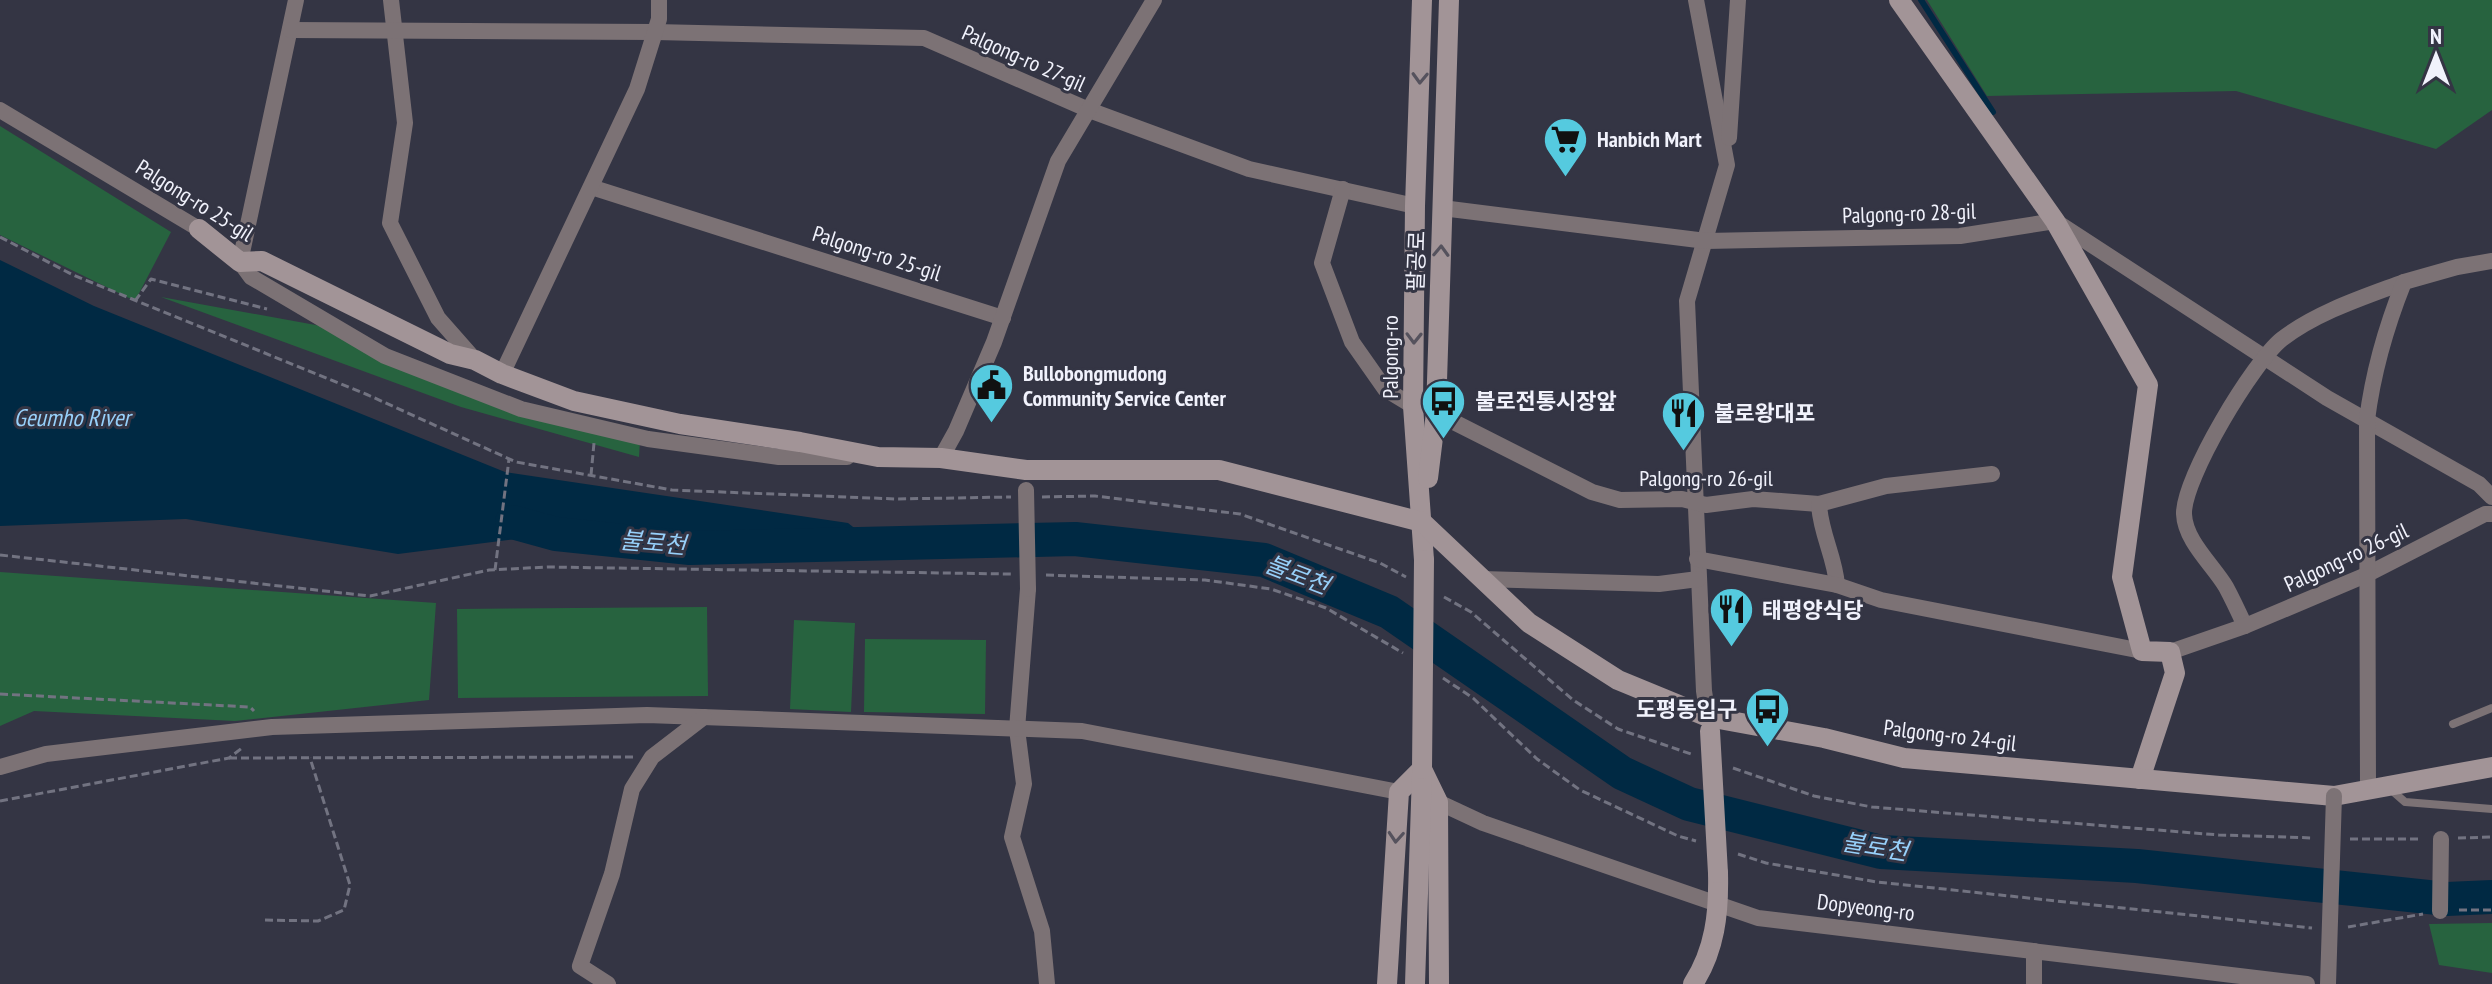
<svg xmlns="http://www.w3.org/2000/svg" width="2492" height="984" font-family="'PT Sans Narrow','Noto Sans KR',sans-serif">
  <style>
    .green { fill: #27633f }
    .water { fill: #002943 }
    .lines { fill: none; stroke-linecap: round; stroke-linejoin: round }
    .stream { stroke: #002943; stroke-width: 6 }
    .river { stroke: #002943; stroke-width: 34 }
    .path { stroke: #727381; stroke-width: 3; stroke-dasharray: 8 4; stroke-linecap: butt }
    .lane { stroke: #7c7275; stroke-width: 8 }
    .street { stroke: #7c7275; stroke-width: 16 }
    .secondary { stroke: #a29497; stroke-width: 20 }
    .street-bridge { stroke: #7c7275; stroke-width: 16 }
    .secondary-bridge { stroke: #a29497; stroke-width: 20 }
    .oneway { stroke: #55525d }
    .labels { text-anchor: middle; stroke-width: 6; stroke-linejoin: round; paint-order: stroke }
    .street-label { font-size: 22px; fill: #f1f2fc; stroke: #343544 }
    .poi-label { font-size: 22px; font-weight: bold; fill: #f1f2fc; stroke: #343544; text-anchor: start }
    .water-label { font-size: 24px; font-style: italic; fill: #97d0fa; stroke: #343544 }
  </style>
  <rect width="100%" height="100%" fill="#343544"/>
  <!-- green -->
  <g class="green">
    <polygon points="1927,0 2492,0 2492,110 2436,149 2236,91 1987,96"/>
    <polygon points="0,126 171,232 135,301 0,235"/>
    <polygon points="161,297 343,330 388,362 640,440 639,457 461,407"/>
    <polygon points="0,572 436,603 429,700 235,721 34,711 0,726"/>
    <polygon points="707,607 708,696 458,698 457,609"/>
    <polygon points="794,620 855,623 851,712 790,709"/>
    <polygon points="865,639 986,640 985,714 864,712"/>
    <polygon points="2492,923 2492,973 2439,965 2429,924"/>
  </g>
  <!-- water -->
  <polygon class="water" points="0,260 94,306 505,472 848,523 876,545 690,548 556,534 398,554 186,519 0,526"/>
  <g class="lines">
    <!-- stream -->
    <polyline class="stream" points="1921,0 1993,112"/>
    <!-- river -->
    <polyline class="river" points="512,522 556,534 690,548 1075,539 1264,560 1389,612 1622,773 1689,804 1881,852 2137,866 2447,899 2492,897"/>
    <!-- path -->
    <g class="path">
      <polyline points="0,237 73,275 368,395 516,462 672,490 896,499 1011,497"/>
      <polyline points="135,301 151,279 267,309"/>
      <polyline points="591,475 594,443"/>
      <polyline points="1042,497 1095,496 1240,514 1380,563 1406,577"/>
      <polyline points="0,555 370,596 489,570 548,567 1011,574"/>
      <polyline points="495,570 509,459"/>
      <polyline points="1046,575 1205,580 1271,589 1326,608 1403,653"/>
      <polyline points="1444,597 1471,612 1573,700 1618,729 1691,754"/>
      <polyline points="1443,678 1473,698 1537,759 1580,790 1678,836 1696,841"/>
      <polyline points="0,694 250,707 254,711"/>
      <polyline points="229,758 633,757"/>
      <polyline points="1733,768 1814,796 1872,807 2219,835 2314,838"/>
      <polyline points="0,801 229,758 242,748"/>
      <polyline points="2458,838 2492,837"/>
      <polyline points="2350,839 2422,839"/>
      <polyline points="1738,854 1766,863 1877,882 2312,928"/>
      <polyline points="2459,910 2492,910"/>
      <polyline points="265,920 318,921 344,910 350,885 310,758"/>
      <polyline points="2348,927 2423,914"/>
    </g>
    <!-- lane -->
    <g class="lane">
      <polyline points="2453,724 2492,708"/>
      <polyline points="2389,788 2405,802 2492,809"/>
    </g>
    <!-- street -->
    <g class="street">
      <polyline points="296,0 240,262 251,277 385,356 521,409 648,439 779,457 847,457"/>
      <polyline points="391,0 405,123 390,223 438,318 475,360"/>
      <polyline points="1696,0 1727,165 1687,301 1704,691 1708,717"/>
      <polyline points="290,30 655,32 924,38 1089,110 1249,169 1415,206"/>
      <polyline points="0,110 199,229"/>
      <polyline points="1729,138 1738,0"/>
      <polyline points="591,187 1003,318"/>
      <polyline points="1343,189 1322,263 1352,342 1385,389 1413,406"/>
      <polyline points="1442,208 1706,241 1960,236 2055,221 2327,398 2479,484 2492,497"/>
      <polyline points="502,374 637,89 659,19 659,0"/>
      <polyline points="1436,413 1592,492 1620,500 1682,499 1706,505 1753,499 1819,504 1886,486 1992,474"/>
      <polyline points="941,458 956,431 994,342 1058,161 1154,0"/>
      <path d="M1819,504c1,28 16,53 18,81"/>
      <polyline points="1697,559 1837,585 1881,600 2142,651"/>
      <polyline points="1482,579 1659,584 1698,579"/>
      <polyline points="1028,589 1017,729 1024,784 1012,837 1042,931 1047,984"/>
      <path d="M2245,626c-6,-13 -12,-26 -19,-39 -13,-22 -41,-46 -42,-73 -1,-36 70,-153 98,-175 35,-27 82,-42 122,-57"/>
      <polyline points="2170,652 2245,626 2366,575 2485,514 2492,514"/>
      <polyline points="0,767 46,754 272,727 647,715 1082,731 1399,792"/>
      <path d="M2368,788l-1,-368c6,-48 19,-93 37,-138l53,-15 35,-6"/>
      <polyline points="1438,802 1483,823 1758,918 2307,984"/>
      <polyline points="2440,911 2441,839"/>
      <polyline points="2034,951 2034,984"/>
      <polyline points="608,984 580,966 612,874 632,789 652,757 704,717"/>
    </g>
    <!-- secondary -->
    <g class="secondary">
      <polyline points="1422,0 1415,206 1413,406 1424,560"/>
      <polyline points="1899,0 2055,221 2148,385 2122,577 2142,651 2170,652 2175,673 2140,779"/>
      <polyline points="199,229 240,262 262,261 450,354 475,360 502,374 574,401 680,424 800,442 878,457 941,458 1026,470 1219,470 1422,522 1529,623 1618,680 1708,717 1824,738 1904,758 2334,796 2492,767"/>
      <polyline points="1428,478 1436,413 1449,0"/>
      <polyline points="1422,769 1438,802 1439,984"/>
      <polyline points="1387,984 1399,792 1422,769"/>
      <polyline points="1415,984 1422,773"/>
      <path d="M1693,984c22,-34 26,-71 25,-111"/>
    </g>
    <!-- street-bridge -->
    <g class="street-bridge">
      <polyline points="1026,490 1028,589"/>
      <polyline points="2328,984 2334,796"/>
    </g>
    <!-- secondary-bridge -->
    <g class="secondary-bridge">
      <polyline points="1710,731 1718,873"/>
      <polyline points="1422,769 1424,560"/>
    </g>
  </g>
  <!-- one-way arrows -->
  <defs><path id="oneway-chevron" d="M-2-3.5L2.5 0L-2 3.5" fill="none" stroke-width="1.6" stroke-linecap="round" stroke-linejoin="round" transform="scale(2)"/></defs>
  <g class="oneway">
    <use href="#oneway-chevron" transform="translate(1420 78) rotate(92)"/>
    <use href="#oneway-chevron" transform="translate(1441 251) rotate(-88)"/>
    <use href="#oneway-chevron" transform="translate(1414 338) rotate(91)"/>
    <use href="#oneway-chevron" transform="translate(1396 837) rotate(94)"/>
  </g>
  <!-- icons -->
  <defs>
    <symbol id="supermarket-pin" viewBox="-11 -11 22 30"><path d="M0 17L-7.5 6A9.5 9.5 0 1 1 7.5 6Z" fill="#55cadf" stroke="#343544"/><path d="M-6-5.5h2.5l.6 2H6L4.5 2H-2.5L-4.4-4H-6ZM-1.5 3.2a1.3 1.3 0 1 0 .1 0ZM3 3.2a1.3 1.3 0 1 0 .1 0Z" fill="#111"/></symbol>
    <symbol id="civic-pin" viewBox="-11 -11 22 30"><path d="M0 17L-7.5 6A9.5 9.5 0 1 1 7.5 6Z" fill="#55cadf" stroke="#343544"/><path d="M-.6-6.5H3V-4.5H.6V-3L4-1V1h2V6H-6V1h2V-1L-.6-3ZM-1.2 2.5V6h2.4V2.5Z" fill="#111"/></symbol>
    <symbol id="bus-pin" viewBox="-11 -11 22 30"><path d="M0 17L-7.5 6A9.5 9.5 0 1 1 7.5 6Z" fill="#55cadf" stroke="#343544"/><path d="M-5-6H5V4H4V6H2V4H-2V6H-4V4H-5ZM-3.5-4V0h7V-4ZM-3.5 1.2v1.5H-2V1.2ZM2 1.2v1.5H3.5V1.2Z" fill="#111"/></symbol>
    <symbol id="restaurant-pin" viewBox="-11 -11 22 30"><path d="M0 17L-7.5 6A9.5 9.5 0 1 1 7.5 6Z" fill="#55cadf" stroke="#343544"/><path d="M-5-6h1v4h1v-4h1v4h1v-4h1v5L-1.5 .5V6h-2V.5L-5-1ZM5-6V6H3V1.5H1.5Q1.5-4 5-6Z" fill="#111"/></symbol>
  </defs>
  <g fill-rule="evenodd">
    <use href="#supermarket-pin" x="1540" y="114" width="51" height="69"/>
    <use href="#civic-pin" x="966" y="360" width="51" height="69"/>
    <use href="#bus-pin" x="1418" y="376" width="51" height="69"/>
    <use href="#restaurant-pin" x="1658" y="388" width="51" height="69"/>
    <use href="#restaurant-pin" x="1706" y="584" width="51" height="69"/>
    <use href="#bus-pin" x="1742" y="684" width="51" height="69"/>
  </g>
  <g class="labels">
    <!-- street labels -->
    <g class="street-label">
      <text transform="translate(1024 58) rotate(24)" y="8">Palgong-ro 27-gil</text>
      <text transform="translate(195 200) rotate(32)" y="8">Palgong-ro 25-gil</text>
      <text transform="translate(1909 213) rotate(-2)" y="8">Palgong-ro 28-gil</text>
      <text transform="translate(877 253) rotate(18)" y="8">Palgong-ro 25-gil</text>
      <text transform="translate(1416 261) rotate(-88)" y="8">팔공로</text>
      <text transform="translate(1390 357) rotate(-90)" y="8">Palgong-ro</text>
      <text x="1706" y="486">Palgong-ro 26-gil</text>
      <text transform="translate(2346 557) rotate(-25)" y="8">Palgong-ro 26-gil</text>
      <text transform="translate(1950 735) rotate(7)" y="8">Palgong-ro 24-gil</text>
      <text transform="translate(1866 907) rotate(7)" y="8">Dopyeong-ro</text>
    </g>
    <!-- poi labels -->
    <g class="poi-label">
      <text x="1597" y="147">Hanbich Mart</text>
      <text x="1023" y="381">Bullobongmudong<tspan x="1023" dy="25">Community Service Center</tspan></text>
      <text x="1475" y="409">불로전통시장앞</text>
      <text x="1714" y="421">불로왕대포</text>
      <text x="1762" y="618">태평양식당</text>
      <text x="1737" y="717" text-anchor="end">도평동입구</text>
    </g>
    <!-- water labels -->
    <g class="water-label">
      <text x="72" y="426">Geumho River</text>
      <text transform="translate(653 543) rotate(5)" y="8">불로천</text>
      <text transform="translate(1297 575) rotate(21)" y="8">불로천</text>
      <text transform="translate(1875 847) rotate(9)" y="8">불로천</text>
    </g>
  </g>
  <!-- north arrow -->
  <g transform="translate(2436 56)" stroke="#343544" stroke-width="6" paint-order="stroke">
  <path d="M0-6L14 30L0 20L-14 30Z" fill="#f1f2fc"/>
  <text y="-12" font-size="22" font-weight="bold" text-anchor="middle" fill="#f1f2fc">N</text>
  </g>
</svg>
